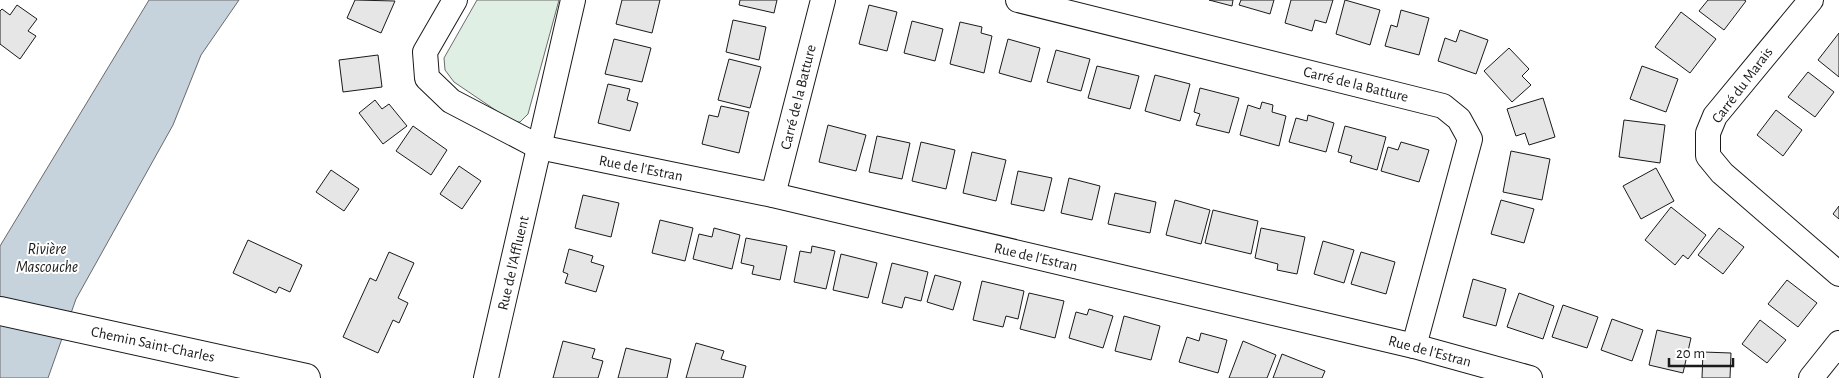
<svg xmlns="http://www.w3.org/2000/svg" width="1839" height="378" font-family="'Alegreya Sans',sans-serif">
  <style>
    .green { fill: #e0efe3; stroke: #6a6a6a }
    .water { fill: #c6d2dc; stroke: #6a6a6a }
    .building { fill: #e6e6e6; stroke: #1a1a1a }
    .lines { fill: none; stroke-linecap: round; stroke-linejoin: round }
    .minor-casing { stroke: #1a1a1a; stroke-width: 26 }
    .major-casing { stroke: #1a1a1a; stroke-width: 30 }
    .minor { stroke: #fff; stroke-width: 24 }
    .major { stroke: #fff; stroke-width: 28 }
    .labels { text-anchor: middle; stroke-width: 4; stroke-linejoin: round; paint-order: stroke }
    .street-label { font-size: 15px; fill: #1a1a1a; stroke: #fff }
    .water-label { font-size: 16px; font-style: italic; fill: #1a1a1a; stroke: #fff }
  </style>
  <rect width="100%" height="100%" fill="#fff"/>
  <!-- green -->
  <polygon class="green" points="477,0 559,0 528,114 520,122 513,122 454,82 445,70 444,58"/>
  <!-- water -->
  <polygon class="water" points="149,0 239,0 201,55 173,125 76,299 48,378 0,378 0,246"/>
  <!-- building -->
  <g class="building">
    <polygon points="355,0 395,1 381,33 347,18"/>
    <polygon points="622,0 660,0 652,33 616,24"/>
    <polygon points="740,0 777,0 774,13 739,5"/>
    <polygon points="1209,0 1233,0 1232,6"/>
    <polygon points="1241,0 1274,0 1270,14 1239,5"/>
    <polygon points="1291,0 1333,0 1326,23 1315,20 1312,31 1285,23"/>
    <polygon points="1345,0 1380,10 1370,45 1336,34"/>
    <polygon points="1708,0 1744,0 1746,1 1724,30 1699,11"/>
    <polygon points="17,5 37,19 28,31 36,36 20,59 0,44 0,11 2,9 10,15"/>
    <polygon points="869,5 897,12 887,51 859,44"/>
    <polygon points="1401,10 1429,18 1419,55 1385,46 1391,25 1397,27"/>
    <polygon points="1681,12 1716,39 1690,73 1655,47"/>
    <polygon points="733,20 766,27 759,60 726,52"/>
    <polygon points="912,21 943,29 935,61 904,53"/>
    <polygon points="960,22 982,27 981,33 992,36 984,73 950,64"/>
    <polygon points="1460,30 1488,40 1476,74 1438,61 1445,38 1456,42"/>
    <polygon points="1839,33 1839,77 1818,60"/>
    <polygon points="614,39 651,48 642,82 605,74"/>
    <polygon points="1008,39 1040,48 1031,82 999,73"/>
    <polygon points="1509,48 1529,69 1522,76 1531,85 1512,102 1484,71"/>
    <polygon points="1056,50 1090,59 1081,91 1047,82"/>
    <polygon points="378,55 382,87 343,92 339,60"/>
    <polygon points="729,59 761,67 750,108 718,100"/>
    <polygon points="1097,66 1139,76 1130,109 1088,98"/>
    <polygon points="1642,66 1678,79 1666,112 1630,99"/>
    <polygon points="1808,72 1834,92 1815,117 1788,97"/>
    <polygon points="1155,75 1190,84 1180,121 1145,111"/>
    <polygon points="608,84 630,89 627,100 638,103 630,131 598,123"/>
    <polygon points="1200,88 1239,98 1229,133 1196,125 1200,114 1194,112"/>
    <polygon points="1543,98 1555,137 1529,145 1525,133 1516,136 1507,109"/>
    <polygon points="375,100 382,109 389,104 407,126 383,144 359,113"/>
    <polygon points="1262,102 1273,105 1272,112 1286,116 1279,146 1240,135 1248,105 1260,109"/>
    <polygon points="721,106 749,112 739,153 702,144 709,115 718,117"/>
    <polygon points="1776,110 1802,130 1783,156 1757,135"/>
    <polygon points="1308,115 1334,123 1326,152 1289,142 1296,118 1307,121"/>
    <polygon points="1624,120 1665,125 1660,163 1619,157"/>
    <polygon points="828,125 866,135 856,171 819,162"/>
    <polygon points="413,126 447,150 431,175 396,151"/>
    <polygon points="1345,126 1386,137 1377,170 1350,162 1352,156 1338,152"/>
    <polygon points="877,136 910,143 902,179 869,172"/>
    <polygon points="921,142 955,150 946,189 912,181"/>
    <polygon points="1401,142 1429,150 1419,182 1381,171 1388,147 1398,150"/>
    <polygon points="1511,151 1550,159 1542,200 1503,192"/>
    <polygon points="972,152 1006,160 996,201 963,193"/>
    <polygon points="459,166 481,181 462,209 440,194"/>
    <polygon points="1656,168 1674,201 1641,219 1623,186"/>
    <polygon points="331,170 359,189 344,211 316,192"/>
    <polygon points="1018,171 1052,178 1044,211 1011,204"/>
    <polygon points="1069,178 1100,186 1092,220 1061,213"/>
    <polygon points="1115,193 1156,202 1150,233 1108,224"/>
    <polygon points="583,195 619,203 611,237 575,228"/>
    <polygon points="1175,200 1210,210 1201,244 1166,235"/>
    <polygon points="1501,200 1534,209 1524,243 1491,234"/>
    <polygon points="1839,206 1839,219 1833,214"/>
    <polygon points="1671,207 1706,235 1688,259 1683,255 1675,265 1645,240"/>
    <polygon points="1213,210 1258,221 1251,254 1205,243"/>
    <polygon points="660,220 693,228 685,261 652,253"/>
    <polygon points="714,228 740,235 732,269 693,259 699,234 712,237"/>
    <polygon points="1261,228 1305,237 1297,274 1277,270 1278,264 1255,258"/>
    <polygon points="1719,228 1744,247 1723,274 1698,255"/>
    <polygon points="746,238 787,246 780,280 752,274 754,266 741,263"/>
    <polygon points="248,240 302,265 290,292 279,287 276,293 233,273"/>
    <polygon points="1323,241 1354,250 1344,283 1314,274"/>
    <polygon points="812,246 835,251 826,289 794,282 800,251 811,253"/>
    <polygon points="569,249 593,256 591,262 604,266 596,292 565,283 568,274 563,272"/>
    <polygon points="389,252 414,263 398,298 408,303 399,323 393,320 378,353 343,337 370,278 376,281"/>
    <polygon points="1361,252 1395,262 1386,294 1351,284"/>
    <polygon points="841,254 877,263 868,298 833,290"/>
    <polygon points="892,263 928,272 921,301 905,297 902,308 882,303"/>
    <polygon points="935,275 961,282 953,310 927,302"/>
    <polygon points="1473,279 1506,289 1496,326 1463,317"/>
    <polygon points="1787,280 1817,303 1798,327 1768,304"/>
    <polygon points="982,281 1024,291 1018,319 1006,316 1003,327 973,320"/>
    <polygon points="1029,293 1064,301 1055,338 1020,329"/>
    <polygon points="1519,293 1554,306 1543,339 1507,327"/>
    <polygon points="1563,305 1598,317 1587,348 1552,337"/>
    <polygon points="1089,309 1113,316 1103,348 1069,338 1076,312 1087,315"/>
    <polygon points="1124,316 1160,326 1151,360 1115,351"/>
    <polygon points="1612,319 1643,330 1632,361 1601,350"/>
    <polygon points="1760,320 1786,340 1767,363 1742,344"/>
    <polygon points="1657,330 1691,338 1683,373 1649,365"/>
    <polygon points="1201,333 1227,340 1218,373 1179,362 1187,337 1199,341"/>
    <polygon points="563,341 595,349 592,358 603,361 598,378 553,378"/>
    <polygon points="1243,341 1276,355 1267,378 1229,378"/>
    <polygon points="696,343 724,351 721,359 746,366 743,378 686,378"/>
    <polygon points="626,348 671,359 667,378 618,378"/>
    <polygon points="1703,352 1731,353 1730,378 1702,378"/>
    <polygon points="1282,354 1325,371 1322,378 1273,378"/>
  </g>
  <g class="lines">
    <defs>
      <g id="minor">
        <polyline points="455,0 425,52 427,78 451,101 539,147 773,195 1414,346 1530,378"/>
        <polyline points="1018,0 1443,106 1459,119 1470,139 1414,346"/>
        <polyline points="1811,0 1715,116 1708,133 1708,156 1722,173 1839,274"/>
        <polyline points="773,195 823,0"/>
        <polyline points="486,378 573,0"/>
        <polyline points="1811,378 1839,343"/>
      </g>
      <polyline id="major" points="0,311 306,378"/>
    </defs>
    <!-- minor casing -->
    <use href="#minor" class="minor-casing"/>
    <!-- major casing -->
    <use href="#major" class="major-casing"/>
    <!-- minor -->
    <use href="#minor" class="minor"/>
    <!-- major -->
    <use href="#major" class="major"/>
  </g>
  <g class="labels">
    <!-- street labels -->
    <g class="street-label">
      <text transform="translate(1356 84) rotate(14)" y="5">Carré de la Batture</text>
      <text transform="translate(1742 85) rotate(-53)" y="5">Carré du Marais</text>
      <text transform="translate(798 97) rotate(-76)" y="5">Carré de la Batture</text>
      <text transform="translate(641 168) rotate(11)" y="5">Rue de l'Estran</text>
      <text transform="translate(1036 257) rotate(13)" y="5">Rue de l'Estran</text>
      <text transform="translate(513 263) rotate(-77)" y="5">Rue de l'Affluent</text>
      <text transform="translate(153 344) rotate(12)" y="5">Chemin Saint-Charles</text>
      <text transform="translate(1430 351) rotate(15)" y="5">Rue de l'Estran</text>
    </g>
    <!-- water labels -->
    <g class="water-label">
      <text x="47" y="254">Rivière<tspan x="47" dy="18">Mascouche</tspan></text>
    </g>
  </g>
  <!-- scale -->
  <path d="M1669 358v8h64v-8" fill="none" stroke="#1a1a1a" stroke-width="2.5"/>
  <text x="1676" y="358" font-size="15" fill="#1a1a1a" stroke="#ffffff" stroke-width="4" paint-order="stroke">20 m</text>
</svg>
